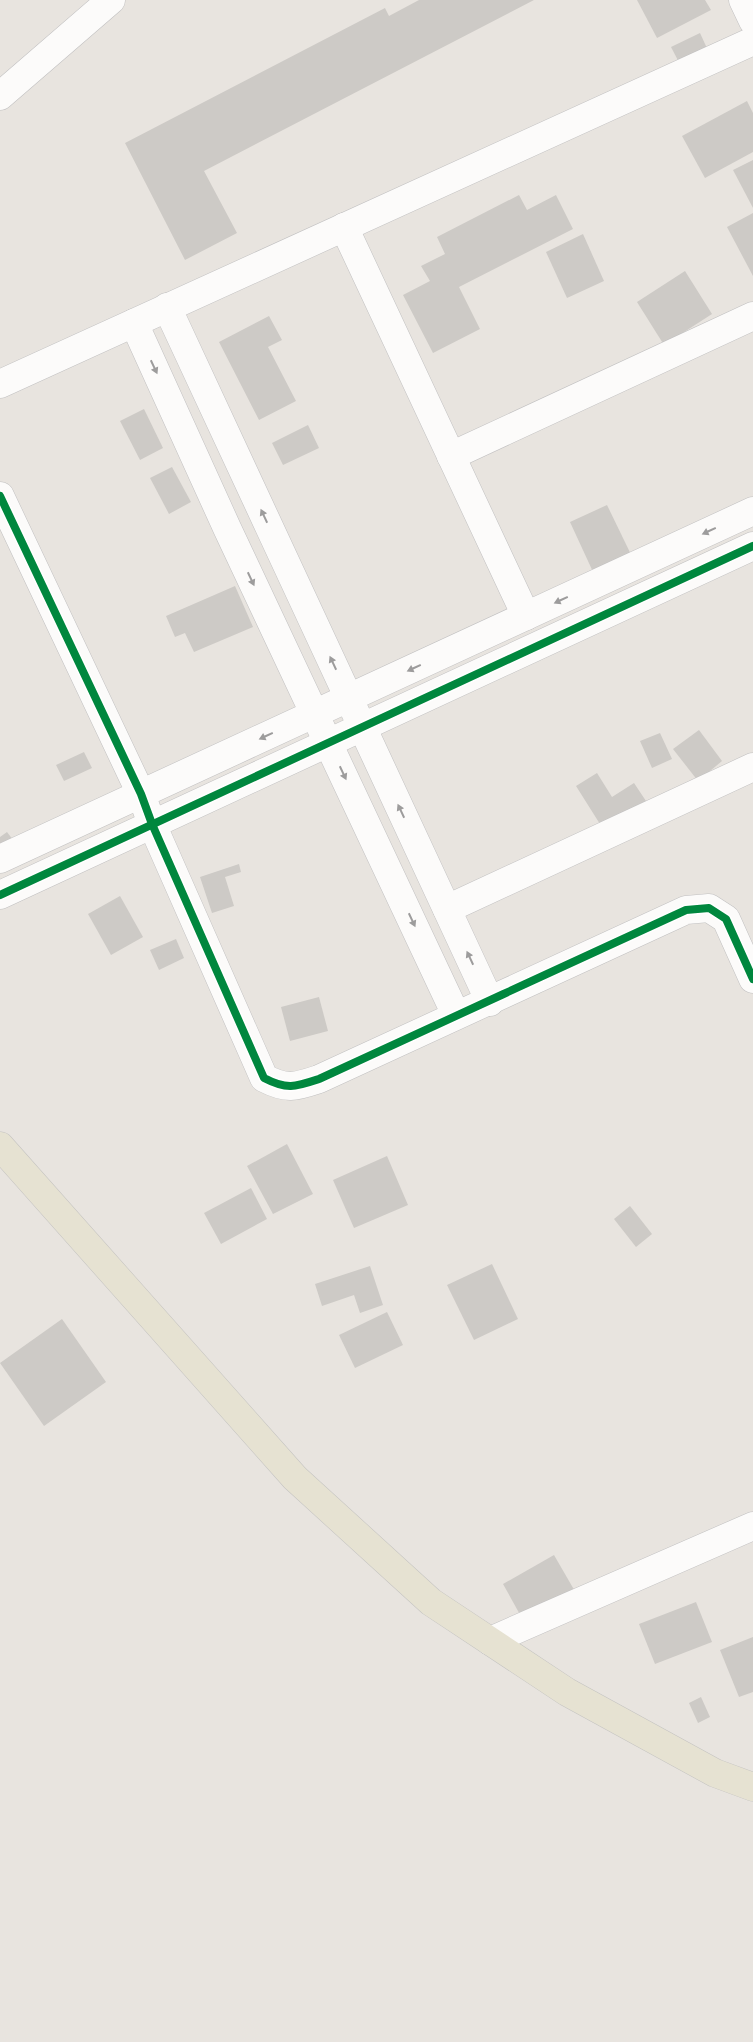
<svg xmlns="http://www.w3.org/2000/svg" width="753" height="2042" font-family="Roboto,sans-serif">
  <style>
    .building { fill: #cdcac6 }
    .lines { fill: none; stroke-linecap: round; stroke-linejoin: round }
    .minor-casing { stroke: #c1c0c1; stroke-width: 29 }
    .major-casing { stroke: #c4c3c1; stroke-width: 29 }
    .minor { stroke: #fcfbfa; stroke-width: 28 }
    .major { stroke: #e6e2d2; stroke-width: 28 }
    .cycleway-casing { stroke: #fff; stroke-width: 11 }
    .cycleway { stroke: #00873e; stroke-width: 8 }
    .oneway { fill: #9d9c9c }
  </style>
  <rect width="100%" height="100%" fill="#e8e4df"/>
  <!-- building -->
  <g class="building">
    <polygon points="419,0 534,0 204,171 237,233 185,260 125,143 385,8 389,16"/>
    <polygon points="637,0 705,0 711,10 657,38"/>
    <polygon points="700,33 711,57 683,70 671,47"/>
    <polygon points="747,101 753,113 753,152 705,178 682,136"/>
    <polygon points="753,160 753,208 733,170"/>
    <polygon points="519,195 527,210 556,195 573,229 459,287 480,329 433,353 403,295 430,281 421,266 445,254 437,237"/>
    <polygon points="753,213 753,276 727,227"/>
    <polygon points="583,234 604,281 567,298 546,252"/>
    <polygon points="685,271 712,314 664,345 637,302"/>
    <polygon points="269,316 282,340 268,347 296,401 259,420 219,342"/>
    <polygon points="144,409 163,448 140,460 120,421"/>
    <polygon points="308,425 319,448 283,465 272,443"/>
    <polygon points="172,467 191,502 169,514 150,478"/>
    <polygon points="607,505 638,569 600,587 570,522"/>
    <polygon points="235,586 253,627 194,652 185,633 175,637 166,616"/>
    <polygon points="699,730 722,761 698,781 673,749"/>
    <polygon points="660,733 672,759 652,768 640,741"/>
    <polygon points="84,752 92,768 64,781 56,765"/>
    <polygon points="597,773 612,797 634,783 648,804 605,832 576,786"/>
    <polygon points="7,832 20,849 0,864 0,837"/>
    <polygon points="239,864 241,872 225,877 234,906 212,913 200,877"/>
    <polygon points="120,896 143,937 111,955 88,914"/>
    <polygon points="176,939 184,958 159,970 150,950"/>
    <polygon points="319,997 328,1031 290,1041 281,1007"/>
    <polygon points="287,1144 313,1194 273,1214 247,1166"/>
    <polygon points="387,1156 408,1205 354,1228 333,1180"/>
    <polygon points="251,1188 267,1219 221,1244 204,1213"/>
    <polygon points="630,1206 652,1234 636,1247 614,1219"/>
    <polygon points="492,1264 518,1319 474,1340 447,1285"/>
    <polygon points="370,1266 383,1305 360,1313 354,1295 322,1306 315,1284"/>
    <polygon points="387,1312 403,1345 355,1368 339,1335"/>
    <polygon points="62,1319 106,1382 44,1426 0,1363"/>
    <polygon points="554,1555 580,1600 528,1629 503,1584"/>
    <polygon points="696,1602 712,1642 655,1664 639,1624"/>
    <polygon points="753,1637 753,1692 739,1697 720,1650"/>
    <polygon points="701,1697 710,1717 698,1723 689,1703"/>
  </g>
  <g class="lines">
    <defs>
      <g id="minor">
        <polyline points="743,0 753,21"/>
        <polyline points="0,96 111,0"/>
        <polyline points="344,227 526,616"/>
        <polyline points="167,307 490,1002"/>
        <polyline points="134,323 227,528 456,1015"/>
        <polyline points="0,384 753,41"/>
        <polyline points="451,456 753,316"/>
        <path d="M0,496l141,298 11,30 112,254c23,12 31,9 55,1 122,-57 245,-112 367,-169l23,-2 17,11 27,60"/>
        <polyline points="0,859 753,511"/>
        <polyline points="0,895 753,546"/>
        <polyline points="447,909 753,767"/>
        <polyline points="490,1641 753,1526"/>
      </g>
      <polyline id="major" points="0,1146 295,1478 431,1602 567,1692 715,1773 753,1787"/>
    </defs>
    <!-- minor casing -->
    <use href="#minor" class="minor-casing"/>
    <!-- major casing -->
    <use href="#major" class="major-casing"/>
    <!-- minor -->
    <use href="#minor" class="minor"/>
    <!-- major -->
    <use href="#major" class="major"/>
    <defs>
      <g id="cycleway">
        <path d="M0,496l141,298 11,30 112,254c23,12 31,9 55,1 122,-57 245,-112 367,-169l23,-2 17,11 27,60"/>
        <polyline points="0,895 753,546"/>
      </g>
    </defs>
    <!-- cycleway casing -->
    <use href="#cycleway" class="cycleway-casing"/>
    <!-- cycleway -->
    <use href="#cycleway" class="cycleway"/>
  </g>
  <!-- one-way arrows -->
  <defs><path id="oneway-solid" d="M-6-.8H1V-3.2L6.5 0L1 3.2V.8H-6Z" transform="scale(1.25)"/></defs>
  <g class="oneway">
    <use href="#oneway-solid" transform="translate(154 367) rotate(65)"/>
    <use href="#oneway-solid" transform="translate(264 516) rotate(-115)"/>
    <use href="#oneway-solid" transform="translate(709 531) rotate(155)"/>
    <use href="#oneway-solid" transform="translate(251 579) rotate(65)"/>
    <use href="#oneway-solid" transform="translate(561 600) rotate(155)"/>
    <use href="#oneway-solid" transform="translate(333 663) rotate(-115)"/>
    <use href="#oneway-solid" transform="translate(414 668) rotate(155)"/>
    <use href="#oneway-solid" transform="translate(266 736) rotate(155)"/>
    <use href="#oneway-solid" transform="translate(343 773) rotate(65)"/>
    <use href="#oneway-solid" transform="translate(401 811) rotate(-115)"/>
    <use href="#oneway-solid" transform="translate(412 920) rotate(65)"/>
    <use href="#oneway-solid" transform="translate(470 958) rotate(-115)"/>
  </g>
</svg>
